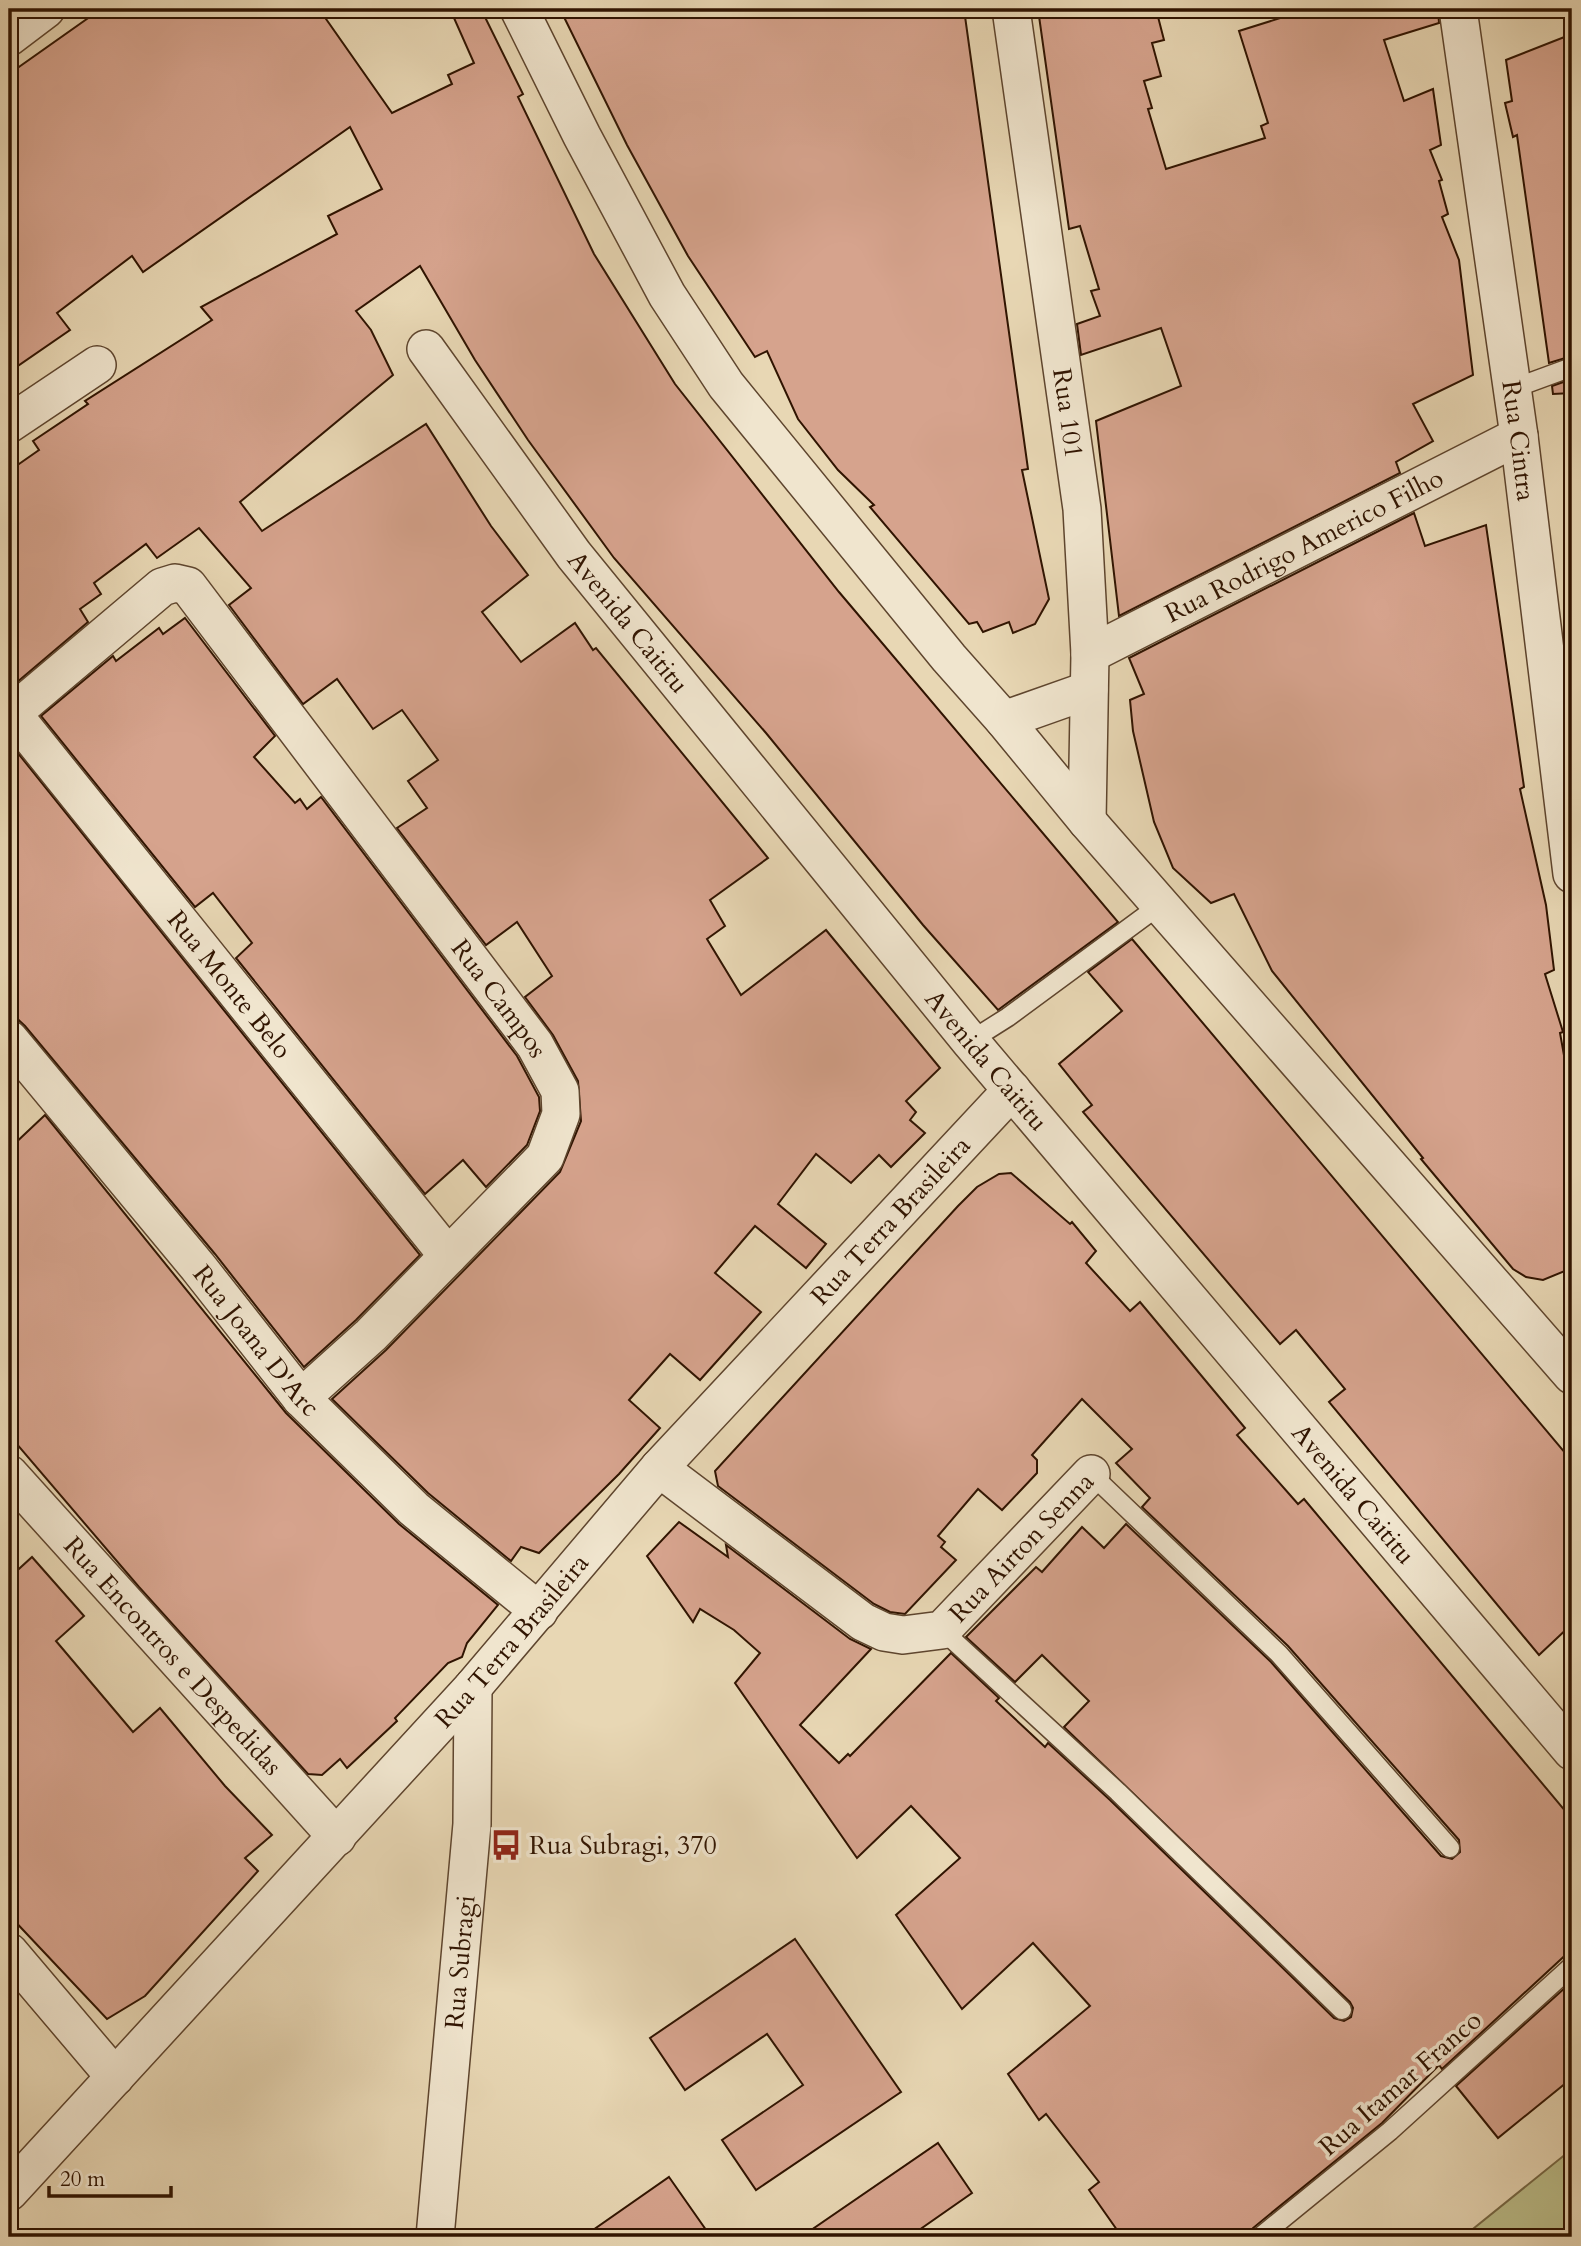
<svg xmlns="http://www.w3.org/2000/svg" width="1581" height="2246" font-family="Cardo,serif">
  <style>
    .grass { fill: #bbbd89; stroke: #766845; stroke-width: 2 }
    .building { fill: #d6a38d; stroke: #301401; stroke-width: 2 }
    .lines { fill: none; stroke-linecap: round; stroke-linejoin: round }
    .service-casing { stroke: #5e452e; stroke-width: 21 }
    .minor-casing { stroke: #5e452e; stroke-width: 40 }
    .service { stroke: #f0e5ce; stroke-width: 18 }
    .minor { stroke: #f0e5ce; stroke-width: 37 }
    .labels { text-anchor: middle; stroke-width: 7; stroke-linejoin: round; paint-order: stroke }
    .street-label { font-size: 26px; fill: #301401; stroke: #f0e5ce }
    .poi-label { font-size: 26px; fill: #301401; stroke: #f0e5ce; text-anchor: start }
  </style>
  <rect width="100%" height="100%" fill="#e8d7b4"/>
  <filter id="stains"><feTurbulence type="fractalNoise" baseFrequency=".00286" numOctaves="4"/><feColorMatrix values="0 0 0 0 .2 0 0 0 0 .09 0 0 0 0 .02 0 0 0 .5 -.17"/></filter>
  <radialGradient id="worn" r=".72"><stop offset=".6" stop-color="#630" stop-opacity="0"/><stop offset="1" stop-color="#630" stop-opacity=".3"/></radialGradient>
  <!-- grass -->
  <polygon class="grass" points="1572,2149 1572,2237 1463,2237"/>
  <!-- building -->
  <g class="building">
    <polygon points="101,9 319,9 392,113 452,84 448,75 474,63 450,9 481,9 523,94 518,97 594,254 675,384 839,592 1118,922 998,1010 923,925 766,733 614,558 528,440 475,360 420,266 356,311 371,330 393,375 240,502 262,531 426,424 491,526 528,575 482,612 521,662 575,623 593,650 596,648 768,858 710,900 725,926 707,939 741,995 826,930 940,1068 906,1101 916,1112 910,1120 925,1133 891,1167 879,1155 851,1183 816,1154 778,1204 826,1244 806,1268 755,1226 715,1273 761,1312 700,1380 670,1354 629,1400 660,1428 619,1474 539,1553 521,1547 511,1561 428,1493 332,1399 386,1350 560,1172 581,1121 578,1081 553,1035 525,997 552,976 517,922 486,945 397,828 427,808 408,781 438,760 402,710 373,729 337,679 303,704 229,605 251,588 199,528 157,558 146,544 94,583 101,594 80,609 88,622 9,689 9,471 39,450 33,441 88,404 85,401 212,320 201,307 337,234 328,216 382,189 350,127 143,272 132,256 57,313 70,330 9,372 9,74"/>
    <polygon points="560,9 964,9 1028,469 1022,470 1049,599 1035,624 1013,633 1009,622 983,632 977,622 969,624 870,507 874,505 838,470 798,419 767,351 755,357 688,256 627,145"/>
    <polygon points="1038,9 1156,9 1164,40 1152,43 1161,76 1144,81 1152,108 1148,109 1166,169 1265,138 1261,126 1268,123 1239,31 1309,9 1438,9 1439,23 1384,40 1404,101 1433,89 1441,145 1430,150 1442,180 1439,181 1448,214 1442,217 1459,260 1473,375 1413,404 1433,441 1396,462 1400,473 1119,616 1096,421 1181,386 1161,328 1081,355 1077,324 1100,316 1091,291 1099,289 1080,226 1069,229"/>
    <polygon points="1572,34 1572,356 1549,363 1517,135 1513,137 1505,103 1512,101 1506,60"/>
    <polygon points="1572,379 1572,393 1553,394 1552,386"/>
    <polygon points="1414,513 1425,546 1486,525 1524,787 1520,789 1546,905 1554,970 1545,974 1563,1032 1560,1033 1572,1100 1572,1268 1543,1280 1526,1277 1513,1269 1421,1159 1423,1158 1272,971 1234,894 1211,903 1173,868 1154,822 1133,731 1130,700 1144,694 1129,658"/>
    <polygon points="185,618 275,736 254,757 295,803 300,799 307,809 321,797 517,1056 539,1097 540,1111 527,1145 486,1187 463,1160 425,1194 236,958 252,943 213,893 195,907 41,716 113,656 116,661 159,628 163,634"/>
    <polygon points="9,742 420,1255 356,1320 304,1367 215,1254 25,1026 9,1011"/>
    <polygon points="1132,939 1572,1461 1572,1624 1539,1655 1329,1402 1345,1389 1296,1330 1280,1344 1083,1112 1092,1105 1059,1064 1122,1011 1088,972"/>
    <polygon points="45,1115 286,1413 399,1524 498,1605 467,1643 462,1657 448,1663 395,1718 397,1721 347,1768 340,1759 322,1775 308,1774 139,1587 9,1435 9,1149"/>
    <polygon points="1011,1173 1070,1224 1072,1222 1096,1251 1086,1263 1130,1311 1140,1302 1245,1428 1237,1435 1298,1504 1304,1499 1572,1819 1572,1949 1442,2069 1439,2065 1382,2123 1253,2228 1249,2237 1122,2237 1089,2190 1099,2182 1046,2114 1039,2120 1008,2074 1090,2006 1033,1943 962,2009 896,1915 960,1858 911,1806 857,1858 735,1683 760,1653 734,1630 700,1609 693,1622 647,1556 679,1522 728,1557 726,1545 850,1639 871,1649 800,1725 839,1763 848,1754 850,1756 951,1653 999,1698 996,1701 1045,1747 1048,1743 1110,1800 1334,2018 1344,2021 1351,2017 1353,2008 1350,2002 1064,1727 1089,1701 1042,1655 1015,1682 966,1637 1036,1567 1042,1572 1082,1527 1104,1548 1126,1524 1271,1662 1441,1856 1452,1859 1460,1852 1459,1840 1288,1646 1142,1507 1150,1498 1116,1463 1132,1449 1082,1399 1032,1455 1037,1460 1037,1473 1002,1510 978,1489 938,1536 945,1542 941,1547 956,1560 905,1614 890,1612 874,1604 718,1486 715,1471 958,1206 977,1187 999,1174"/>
    <polygon points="32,1557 84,1616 56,1641 133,1732 160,1708 225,1786 272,1835 245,1858 258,1871 145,1996 107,2019 9,1915 9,1578"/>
    <polygon points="795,1939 901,2092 756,2190 722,2140 803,2085 767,2034 685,2090 650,2038"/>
    <polygon points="1567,1986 1572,1994 1572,2078 1498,2138 1456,2086"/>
    <polygon points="938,2143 972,2193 909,2237 801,2237"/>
    <polygon points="669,2177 711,2237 583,2237"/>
  </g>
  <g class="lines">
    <defs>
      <g id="service">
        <polyline points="1512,389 1572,367"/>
        <polyline points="970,1041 1008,1017 1160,905"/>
        <polyline points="1091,1474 1279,1654 1450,1848"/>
        <polyline points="942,1630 1118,1792 1342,2010"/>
        <polyline points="1260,2237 1390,2131 1572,1966"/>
      </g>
      <g id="minor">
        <polyline points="519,9 582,136 667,295 726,385 949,658 1004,720 1087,821 1572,1375"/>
        <path id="s1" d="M1011,9l71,500 8,145 -3,167"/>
        <path id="s2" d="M1458,9l61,427 53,438"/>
        <polyline points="9,37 46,9"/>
        <path id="s3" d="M426,349l148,206 396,486 602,710"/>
        <polyline points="9,424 97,365"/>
        <path id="s4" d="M1090,654l429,-218"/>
        <path id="s5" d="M12,713l436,543"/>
        <path id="s6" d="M9,716l153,-129 13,-4 13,3 347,459 25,46 1,23 -16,43 -174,178 -70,63"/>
        <polyline points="1004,720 1089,690"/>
        <path id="s7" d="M9,1039l189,228 103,131 113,111 125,102"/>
        <path id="s8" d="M659,1468l204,154 21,10 19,3 39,-5 149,-156"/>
        <path id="s9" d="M9,1474l328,363"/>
        <polyline points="9,1952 115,2077"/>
        <path id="s10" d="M9,2192l464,-505 186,-219 353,-378"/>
        <path id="s11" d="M435,2237l37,-413 1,-137"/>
      </g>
    </defs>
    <!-- service casing -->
    <use href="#service" class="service-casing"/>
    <!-- minor casing -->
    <use href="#minor" class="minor-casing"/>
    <!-- service -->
    <use href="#service" class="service"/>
    <!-- minor -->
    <use href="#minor" class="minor"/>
  </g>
  <!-- icons -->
  <defs>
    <symbol id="bus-bare" viewBox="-9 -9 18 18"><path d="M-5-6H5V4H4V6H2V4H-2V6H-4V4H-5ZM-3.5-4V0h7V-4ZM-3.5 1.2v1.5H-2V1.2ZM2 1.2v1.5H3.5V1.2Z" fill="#8f2418" stroke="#f0e5ce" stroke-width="2.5" paint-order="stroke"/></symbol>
  </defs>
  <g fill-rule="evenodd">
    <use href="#bus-bare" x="484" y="1823" width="44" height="44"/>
  </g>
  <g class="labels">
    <!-- street labels -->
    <g class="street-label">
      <text dy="9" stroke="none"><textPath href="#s1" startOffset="408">Rua 101</textPath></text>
      <text dy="9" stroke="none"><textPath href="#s2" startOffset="436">Rua Cintra</textPath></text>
      <text dy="9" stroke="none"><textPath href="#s4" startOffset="240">Rua Rodrigo Americo Filho</textPath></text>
      <text dy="9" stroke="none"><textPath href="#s3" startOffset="340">Avenida Caititu</textPath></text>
      <text dy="9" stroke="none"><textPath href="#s5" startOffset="348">Rua Monte Belo</textPath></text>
      <text dy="9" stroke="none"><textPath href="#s6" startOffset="744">Rua Campos</textPath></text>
      <text dy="9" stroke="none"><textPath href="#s3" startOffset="906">Avenida Caititu</textPath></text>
      <text dy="9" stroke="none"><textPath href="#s10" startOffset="1312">Rua Terra Brasileira</textPath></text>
      <text dy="9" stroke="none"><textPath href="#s7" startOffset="390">Rua Joana D'Arc</textPath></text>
      <text dy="9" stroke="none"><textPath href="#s3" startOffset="1474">Avenida Caititu</textPath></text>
      <text dy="9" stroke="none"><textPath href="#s8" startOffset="452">Rua Airton Senna</textPath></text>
      <text dy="9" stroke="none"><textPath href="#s10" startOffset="746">Rua Terra Brasileira</textPath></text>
      <text dy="9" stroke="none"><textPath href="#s9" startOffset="245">Rua Encontros e Despedidas</textPath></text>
      <text dy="9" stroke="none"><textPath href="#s11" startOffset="276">Rua Subragi</textPath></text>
      <text transform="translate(1400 2083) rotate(-41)" y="9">Rua Itamar Franco</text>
    </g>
    <!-- poi labels -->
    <g class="poi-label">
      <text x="529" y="1854">Rua Subragi, 370</text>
    </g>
  </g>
  <!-- margin -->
  <rect width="1581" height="2246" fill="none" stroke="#e8d7b4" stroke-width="35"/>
  <rect x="10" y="10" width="1560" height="2225" fill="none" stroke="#301401" stroke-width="3.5"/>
  <rect x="18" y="18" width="1546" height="2211" fill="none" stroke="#301401" stroke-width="2"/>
  <!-- scale -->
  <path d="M49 2186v10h122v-10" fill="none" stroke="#301401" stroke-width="3.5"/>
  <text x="60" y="2186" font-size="21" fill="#301401" stroke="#f0e5ce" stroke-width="5" paint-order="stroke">20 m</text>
  <rect width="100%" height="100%" filter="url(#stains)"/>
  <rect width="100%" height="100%" fill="url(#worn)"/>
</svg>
